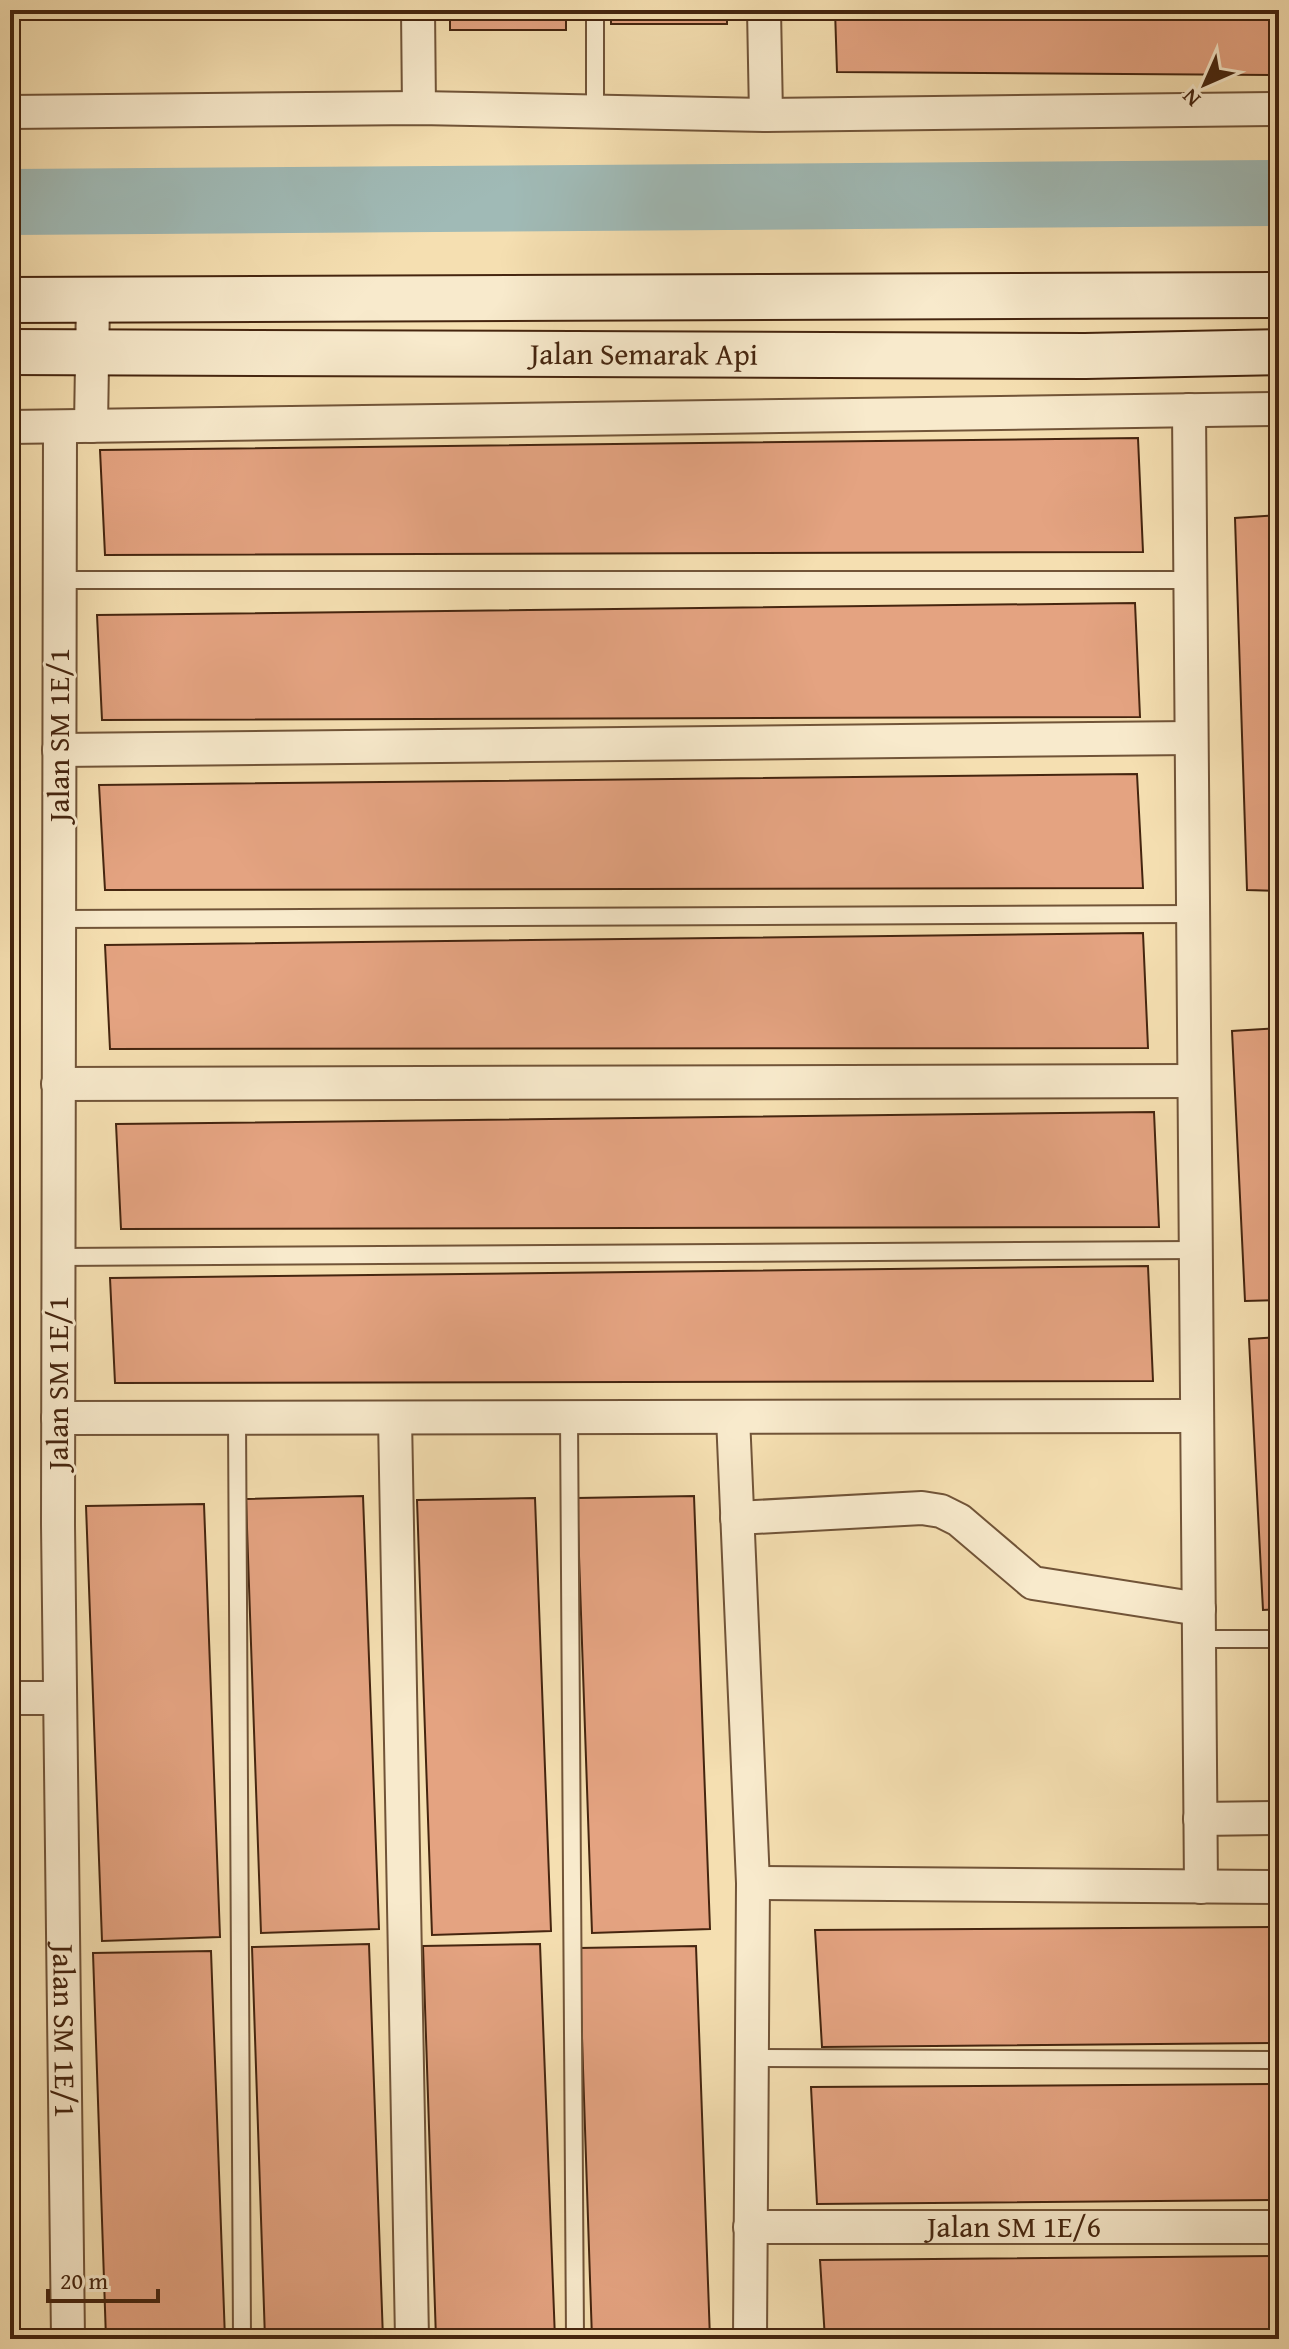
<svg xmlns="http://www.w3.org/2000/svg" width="1289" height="2349" font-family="'Gentium Book Plus',serif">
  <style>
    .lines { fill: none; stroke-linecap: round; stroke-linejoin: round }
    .river { stroke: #a0bab6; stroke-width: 66 }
    .building { fill: #e4a381; stroke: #45250f; stroke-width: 2 }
    .lane-casing { stroke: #715438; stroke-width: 20 }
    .street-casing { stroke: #715438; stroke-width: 36 }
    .secondary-casing { stroke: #45250f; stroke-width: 48 }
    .lane { stroke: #f8eacc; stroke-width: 16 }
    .street { stroke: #f8eacc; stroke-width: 32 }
    .secondary { stroke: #f8eacc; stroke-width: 44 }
    .labels { text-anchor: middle; stroke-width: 6; stroke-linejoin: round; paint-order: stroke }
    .street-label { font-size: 30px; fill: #45250f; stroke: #f8eacc }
  </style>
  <rect width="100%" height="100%" fill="#f5dfb1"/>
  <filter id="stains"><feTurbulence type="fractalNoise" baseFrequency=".0025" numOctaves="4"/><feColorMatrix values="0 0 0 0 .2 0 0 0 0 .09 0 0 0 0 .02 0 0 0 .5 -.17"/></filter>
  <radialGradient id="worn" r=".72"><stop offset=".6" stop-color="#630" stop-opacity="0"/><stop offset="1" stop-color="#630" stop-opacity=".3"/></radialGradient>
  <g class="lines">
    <!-- river -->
    <polyline class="river" points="10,202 1279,193"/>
  </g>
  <!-- building -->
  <g class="building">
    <rect x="450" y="10" width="116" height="20"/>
    <rect x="611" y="10" width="116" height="14"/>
    <polygon points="835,10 1279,10 1279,75 837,72"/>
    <polygon points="1138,438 1143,552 105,555 100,450"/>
    <polygon points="1279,515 1279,891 1247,890 1235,518"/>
    <polygon points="1135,603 1140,717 102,720 97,615"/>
    <polygon points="1137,774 1143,888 105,890 99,785"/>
    <polygon points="1143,933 1148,1048 110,1049 105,945"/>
    <polygon points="1279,1028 1279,1300 1245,1301 1232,1031"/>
    <polygon points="1154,1112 1159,1227 121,1229 116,1124"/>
    <polygon points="1148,1266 1153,1381 115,1383 110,1278"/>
    <polygon points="1279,1337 1279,1609 1263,1610 1249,1339"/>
    <polygon points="363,1496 379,1929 261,1933 246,1499"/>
    <polygon points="694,1496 710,1929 592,1933 577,1498"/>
    <polygon points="535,1498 551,1931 432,1935 417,1500"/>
    <polygon points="204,1504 220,1937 102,1941 86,1506"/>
    <polygon points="1279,1927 1279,2043 822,2047 815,1930"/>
    <polygon points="369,1944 383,2339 265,2339 252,1947"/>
    <polygon points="540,1944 555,2339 436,2339 423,1946"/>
    <polygon points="696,1946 710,2339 592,2339 579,1948"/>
    <polygon points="211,1951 225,2339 106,2339 93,1953"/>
    <polygon points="1279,2084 1279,2200 817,2204 811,2087"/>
    <polygon points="1279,2256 1279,2339 825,2339 820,2260"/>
  </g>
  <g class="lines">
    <defs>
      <g id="lane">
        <polyline points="595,10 595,112"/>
        <polyline points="59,580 1190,580"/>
        <polyline points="59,919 1193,914"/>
        <polyline points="59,1257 1195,1250"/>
        <polyline points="237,1417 242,2339"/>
        <polyline points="569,1418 575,2339"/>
        <polyline points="1199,1639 1279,1639"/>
        <polyline points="752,2058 1279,2060"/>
      </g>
      <g id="street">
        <polyline points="418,10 419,108"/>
        <polyline points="764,10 766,115"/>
        <polyline points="10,112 419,108 766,115 1279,109"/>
        <polyline points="1189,410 1201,1887"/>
        <polyline points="91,426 93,300"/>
        <polyline points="10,427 1279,409"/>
        <path id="s1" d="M60,427l-2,1098 10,814"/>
        <polyline points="59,750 1191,738"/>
        <polyline points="58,1084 1194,1081"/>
        <polyline points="733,1417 753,1883 750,2339"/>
        <polyline points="58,1418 1197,1416"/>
        <polyline points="395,1418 412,2339"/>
        <polyline points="737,1518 922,1508 941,1511 959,1520 1033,1583 1199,1609"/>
        <polyline points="10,1698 60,1698"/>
        <polyline points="1200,1819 1279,1818"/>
        <polyline points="753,1883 1279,1887"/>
        <path id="s2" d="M750,2227h529"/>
      </g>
      <g id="secondary">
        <polyline points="10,300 1279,295"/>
        <path id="s3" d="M10,352l1075,4 194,-4"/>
      </g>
    </defs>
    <!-- lane casing -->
    <use href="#lane" class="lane-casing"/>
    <!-- street casing -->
    <use href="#street" class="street-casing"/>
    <!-- secondary casing -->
    <use href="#secondary" class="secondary-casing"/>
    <!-- lane -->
    <use href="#lane" class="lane"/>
    <!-- street -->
    <use href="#street" class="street"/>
    <!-- secondary -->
    <use href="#secondary" class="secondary"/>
  </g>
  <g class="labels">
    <!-- street labels -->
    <g class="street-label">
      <text dy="10" stroke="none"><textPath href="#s3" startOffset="634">Jalan Semarak Api</textPath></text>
      <text transform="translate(59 735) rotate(-90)" y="10">Jalan SM 1E/1</text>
      <text transform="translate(58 1383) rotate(-90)" y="10">Jalan SM 1E/1</text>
      <text dy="10" stroke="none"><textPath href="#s1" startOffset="1604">Jalan SM 1E/1</textPath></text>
      <text dy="10" stroke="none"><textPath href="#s2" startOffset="264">Jalan SM 1E/6</textPath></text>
    </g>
  </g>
  <!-- margin -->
  <rect width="1289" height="2349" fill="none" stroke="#f5dfb1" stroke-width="40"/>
  <rect x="12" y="12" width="1265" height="2325" fill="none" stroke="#45250f" stroke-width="4"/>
  <rect x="20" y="20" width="1249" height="2309" fill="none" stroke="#45250f" stroke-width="2"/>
  <!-- north arrow -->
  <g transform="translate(1205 84) rotate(225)" stroke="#f8eacc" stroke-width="6" paint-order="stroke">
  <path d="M0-6L14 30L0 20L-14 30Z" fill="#45250f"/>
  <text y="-12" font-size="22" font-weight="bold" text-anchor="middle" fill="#45250f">N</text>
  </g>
  <!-- scale -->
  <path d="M48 2289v12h110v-12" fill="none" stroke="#45250f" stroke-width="4"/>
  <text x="60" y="2289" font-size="24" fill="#45250f" stroke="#f8eacc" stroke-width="6" paint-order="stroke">20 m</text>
  <rect width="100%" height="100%" filter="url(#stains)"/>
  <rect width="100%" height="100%" fill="url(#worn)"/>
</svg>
